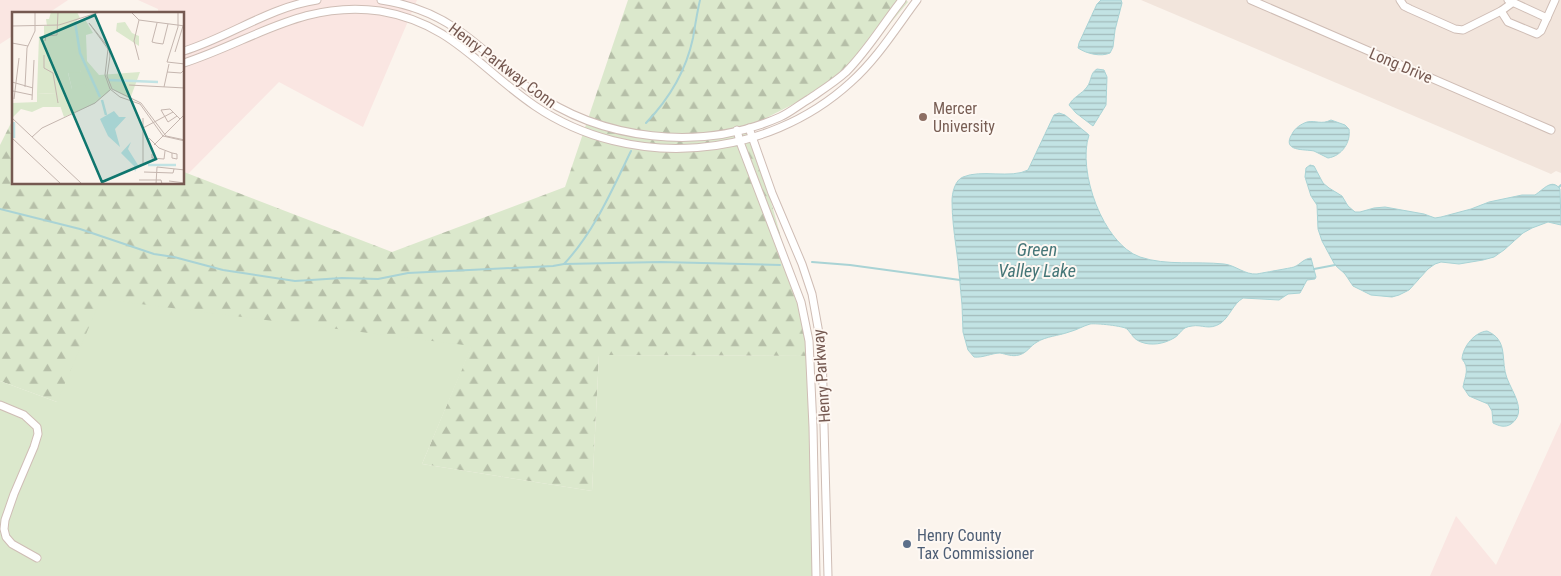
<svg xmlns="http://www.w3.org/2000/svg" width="1561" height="576" font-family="'Roboto Condensed',sans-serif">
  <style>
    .residential { fill: #f2e5dc }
    .commercial { fill: #fae6e2 }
    .forest { fill: url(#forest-firs) }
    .park { fill: #dbe8cc }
    .water { fill: url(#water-rules); stroke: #a9d3d5 }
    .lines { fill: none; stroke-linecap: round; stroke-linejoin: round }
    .stream { stroke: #a9d3d5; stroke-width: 2 }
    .minor-casing { stroke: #cfbdb5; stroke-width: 9 }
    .minor { stroke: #fff; stroke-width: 7 }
    .education-dot { fill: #8d6e63; stroke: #fef8f3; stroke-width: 2 }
    .service-dot { fill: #5c6f8a; stroke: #fef8f3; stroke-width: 2 }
    .labels { text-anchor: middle; stroke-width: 4; stroke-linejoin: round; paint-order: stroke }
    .street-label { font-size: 16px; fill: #755951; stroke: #fef8f3 }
    .education-label { font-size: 16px; fill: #785e54; stroke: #fef8f3; text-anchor: start }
    .service-label { font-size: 16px; fill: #4e5e75; stroke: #fef8f3; text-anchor: start }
    .water-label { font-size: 18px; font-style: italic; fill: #467678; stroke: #fef8f3 }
    .inset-river { fill: none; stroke: #c2e3e4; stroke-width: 2.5 }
    .inset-road { fill: none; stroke: #c5b6af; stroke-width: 1 }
    .view { fill: #0f766e; fill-opacity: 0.15; stroke: #0f766e; stroke-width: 2.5 }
    .inset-edge { fill: none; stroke: #755951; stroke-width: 2.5 }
  </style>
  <defs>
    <pattern id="forest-firs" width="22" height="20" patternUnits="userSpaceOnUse" patternTransform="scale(1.25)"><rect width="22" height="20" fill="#dbe8cc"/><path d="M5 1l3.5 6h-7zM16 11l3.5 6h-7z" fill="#b6bfa8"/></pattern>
    <pattern id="water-rules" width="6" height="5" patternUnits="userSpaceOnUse" patternTransform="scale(1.25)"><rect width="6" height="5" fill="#c2e3e4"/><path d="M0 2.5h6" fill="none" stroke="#a2bbbb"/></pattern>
  </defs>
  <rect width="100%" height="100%" fill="#fbf4ed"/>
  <!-- residential -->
  <polygon class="residential" points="1141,0 1561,0 1561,173 1556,171 1551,174"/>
  <!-- commercial -->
  <g class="commercial">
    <polygon points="0,0 68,0 47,14 14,14 14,35 0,44"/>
    <polygon points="138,0 417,0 363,127 279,82 188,174 184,172 184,14 158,14 158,9"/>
    <polygon points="1561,422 1561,576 1430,576 1456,516 1496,565"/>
  </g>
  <!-- forest -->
  <polygon class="forest" points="628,0 906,0 908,2 845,78 750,126 814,356 599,355 592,491 422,464 471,347 57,402 0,381 0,145 14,117 14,184 184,184 184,172 392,252 565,187"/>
  <!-- park -->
  <polygon class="park" points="101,299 472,346 422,464 592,491 599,355 814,356 817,576 0,576 0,381 57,402"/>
  <!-- water -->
  <g class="water">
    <path d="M1101,0h20l1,3 -7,27 -2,17 -3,6c-9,4 -23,1 -32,-5l1,-5 18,-39z"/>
    <path d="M1097,69l7,1 3,7 -1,28 -13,21 -17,-13 -7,-8c4,-8 13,-11 18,-18 5,-7 3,-14 10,-18z"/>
    <path d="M1059,113l6,2 24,20c-12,36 14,109 51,122 27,9 56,4 84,7 11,1 21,11 33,10 4,-1 34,-6 37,-7 7,-3 9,-8 17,-9l5,19 -1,2 -8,1 -7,13 -12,1 -9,6 -36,-2c-10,6 -13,18 -22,25 -12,8 -19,1 -29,3 -11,1 -11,8 -18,12 -10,6 -23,8 -33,4 -8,-3 -9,-8 -14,-13 -3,-3 -31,-6 -37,-5 -7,2 -13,6 -21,8 -11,4 -22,4 -32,10 -7,4 -10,11 -18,13 -7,2 -13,-1 -19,-2 -8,0 -17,5 -26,4l-6,-7 -5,-18 -1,-27c-2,-19 -3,-39 -6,-58 -2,-15 -4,-31 -4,-46 0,-8 3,-21 11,-24 18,-8 48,2 65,-7l26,-55z"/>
    <path d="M1331,120l14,5 4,4c2,13 -7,27 -21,29 -5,-2 -9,-5 -14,-7 -9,-2 -33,1 -22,-17 3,-6 9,-10 15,-12 9,-2 14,3 24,-2z"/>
    <path d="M1310,165l4,1 9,17 6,5 13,8 6,10 7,6h5l14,-4 11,-1 39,7 11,4 6,-1 30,-8 18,-7 33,-7h13c9,-6 17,-17 25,-6l1,36 -13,-3 -16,6 -9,5 -19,17 -10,7 -11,3 -24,4 -18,-2 -6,2 -7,5 -19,21 -10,5 -7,2 -21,-2 -18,-9 -8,-12 -10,-9 -13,-24 -4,-12 -1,-24 -6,-9 -6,-19 1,-9z"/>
    <path d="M1487,331c21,9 14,27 19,44 4,15 23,36 5,49 -6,4 -12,2 -18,-1l-1,-12 -4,-7 -19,-8 -6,-9c2,-11 7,-19 -1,-28 1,-13 13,-27 25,-28z"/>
  </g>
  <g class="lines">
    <!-- stream -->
    <g class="stream">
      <path d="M646,123c23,-24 40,-52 47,-85 2,-12 4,-25 7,-38"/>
      <polyline points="1559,187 1561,185"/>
      <polyline points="0,209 80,229 154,254 174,257 223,270 295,281 342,278 378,279 408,273 553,266 564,264 661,262 780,265"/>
      <polyline points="812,262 850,265 960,280"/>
      <path d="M564,264c30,-32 48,-74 67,-113"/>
      <polyline points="1314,269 1335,265"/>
    </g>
    <defs>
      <g id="minor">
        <path d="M381,0c27,4 52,13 74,28 28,18 50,43 76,62 70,51 170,62 249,27 11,-5 20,-13 29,-18 13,-9 26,-17 37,-27 22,-22 37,-48 56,-72"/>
        <polyline points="1251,0 1551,130"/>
        <polyline points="1400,0 1404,6 1410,9 1455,29 1463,30 1501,11 1512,3"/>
        <polyline points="1508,0 1547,18"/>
        <polyline points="1501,11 1508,22 1537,34 1541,31 1555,0"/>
        <path d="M184,51c45,-14 86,-44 133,-51"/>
        <path d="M184,63c68,-22 120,-63 196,-52 72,12 99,57 155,95 96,65 231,54 316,-24 26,-23 45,-54 66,-82"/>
        <polyline points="749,128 772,193 802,264 812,294 822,350 828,576"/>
        <polyline points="737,130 740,142 801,302 809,341 813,427 816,576"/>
        <polyline points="0,405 24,415 37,427 38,434 34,447 14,494 5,520 4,529 6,537 12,544 37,558"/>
      </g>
    </defs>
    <!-- minor casing -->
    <use href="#minor" class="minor-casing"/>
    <!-- minor -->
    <use href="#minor" class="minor"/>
  </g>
  <!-- markers -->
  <circle class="education-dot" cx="923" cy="117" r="5"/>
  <circle class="service-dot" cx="907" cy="544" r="5"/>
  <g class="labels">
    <!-- street labels -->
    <g class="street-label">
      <text transform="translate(503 65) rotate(37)" y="6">Henry Parkway Conn</text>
      <text transform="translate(1401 65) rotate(23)" y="6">Long Drive</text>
      <text transform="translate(821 376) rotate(-94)" y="6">Henry Parkway</text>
    </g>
    <!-- education labels -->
    <g class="education-label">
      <text x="933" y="114">Mercer<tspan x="933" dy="18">University</tspan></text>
    </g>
    <!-- service labels -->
    <g class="service-label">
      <text x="917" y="541">Henry County<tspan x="917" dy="18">Tax Commissioner</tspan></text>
    </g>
    <!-- water labels -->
    <g class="water-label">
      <text x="1037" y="256">Green<tspan x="1037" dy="21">Valley Lake</tspan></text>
    </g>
  </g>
  <!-- overview -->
  <g transform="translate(12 12)">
    <rect width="172" height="172" fill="#fbf4ed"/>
    <path d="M39,0h26l3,6 -4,3h10l7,12 -7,2 1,26 12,14 41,-3 -10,27 -18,-10 -18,15 -22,-15 -4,-17h13l-21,-36 -13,-10 -1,-7h3zM113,10l7,11 7,3v10l-23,-15 1,-8zM25,81l19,1 5,13h-18l-11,5 -11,-3 -9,9v-15l25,-1z" fill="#dbe8cc"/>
    <path d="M32,14h15l1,10h11l10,36 -13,1 4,16 13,-5 9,20 -30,13 -8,-23 -19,-1 2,-57h5z" fill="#dbe8cc"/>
    <path d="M102,99l5,6h7l-11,12 5,18 -12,-11 -8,-17zM119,130l-3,7 10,16 -3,7 -1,-6 -13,-13z" fill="#c2e3e4"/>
    <path class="inset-river" d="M63,10l5,31 20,44M97,68l49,2M90,88l4,15M2,110v16M136,153h28"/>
    <path class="inset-road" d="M119,0l8,8 46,6M166,0v15l-11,35 18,2M145,11l-5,19 4,1 7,1 5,-20M0,14l47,-1 41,-13M33,29l1,-5 11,-1 1,-23M0,31l16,3M163,40l8,-26M32,43v13l9,5 5,30M127,48l-5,-19 5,-21M155,60l14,1 4,-4M0,70l21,6M117,73l56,3M13,75l2,-39 8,-17v-19M152,75l5,-23M1,79l19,4M2,87l5,-41M20,88l2,-40M165,104l-9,6 -7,-12 9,-1 10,10M0,106l70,66M131,116l30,-16M20,125l10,-9 53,-25 16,-14M0,126l49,46M137,126l10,10 13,5v5l5,1v-5l-5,-1M173,128l-19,-4 -25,-33 -29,-14 -5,-13 3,-20 -1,-8 -20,-25 19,26 -3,26 5,14 10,8 20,7 23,32 22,5M142,133l29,-29M140,142v4l12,1 1,-8M131,151v-45M132,160l29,1 1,-4M127,168h22l1,4M157,169l16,2M144,172l1,-17 28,3"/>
    <path class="view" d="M83,3l61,144 -54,23 -61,-144z"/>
    <rect width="172" height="172" class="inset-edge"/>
  </g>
</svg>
